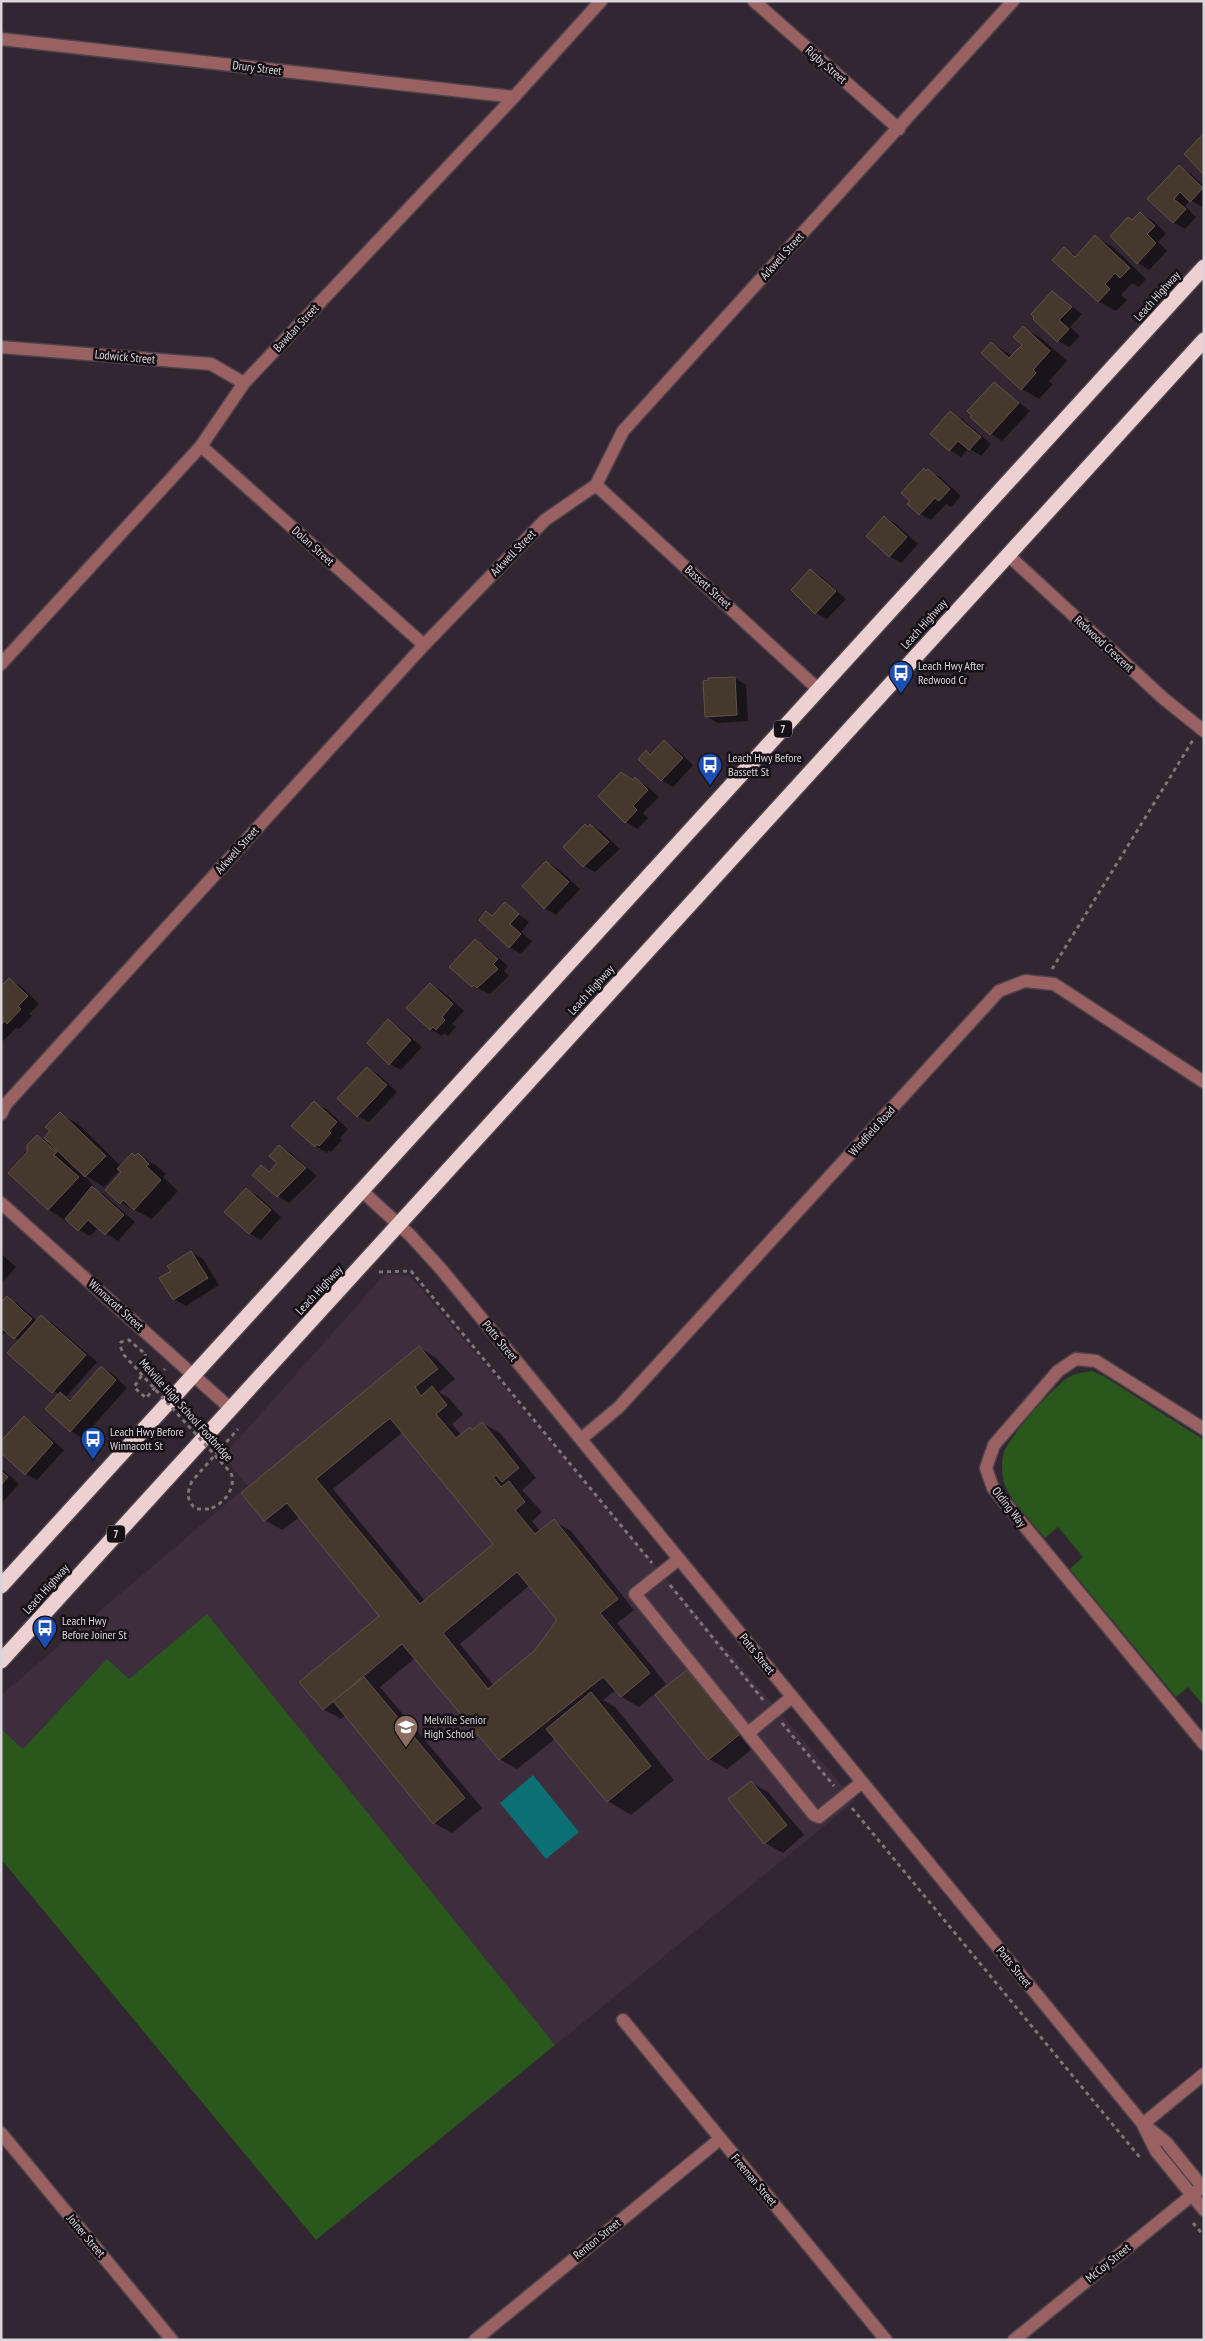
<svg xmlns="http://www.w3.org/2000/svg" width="1205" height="2341" font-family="'PT Sans Narrow',sans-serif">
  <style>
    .built { fill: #3d2d3d }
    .green { fill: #2a571c }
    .water { fill: #0b7073 }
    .shadow { fill: #0007; fill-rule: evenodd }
    .building { fill: #45392e; stroke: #615348; fill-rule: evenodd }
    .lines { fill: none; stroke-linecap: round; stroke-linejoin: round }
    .minor-casing { stroke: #4c424c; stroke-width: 15 }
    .highway-casing { stroke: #4c424c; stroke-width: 18 }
    .path { stroke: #7e747e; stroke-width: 3; stroke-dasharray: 4 4; stroke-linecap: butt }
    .minor { stroke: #996161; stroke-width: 12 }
    .highway { stroke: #edd0d0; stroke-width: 15 }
    .path-bridge { stroke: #7e747e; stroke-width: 3; stroke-dasharray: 4 4; stroke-linecap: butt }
    .labels { text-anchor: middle; stroke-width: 5; stroke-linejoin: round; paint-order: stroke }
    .shield { fill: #161116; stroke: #a09aa0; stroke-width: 1 }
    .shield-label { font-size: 11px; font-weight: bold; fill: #dbd4db }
    .street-label { font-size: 12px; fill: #dbd4db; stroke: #161116 }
    .poi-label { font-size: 12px; fill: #dbd4db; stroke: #161116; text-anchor: start }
  </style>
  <rect width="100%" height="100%" fill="#312631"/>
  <!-- built -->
  <polygon class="built" points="385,1274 410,1276 855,1801 316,2240 1,1859 1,1695 247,1486 223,1456"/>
  <!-- green -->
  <g class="green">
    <path d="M1092,1371l13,6 99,63v266l-16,-19 -12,10 -106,-128 13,-12 -25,-30 -13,11c-12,-15 -38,-40 -42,-59 -1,-9 -2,-18 1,-27 7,-18 49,-65 65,-75 7,-4 15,-5 23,-6z"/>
    <polygon points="207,1614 555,2045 316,2240 1,1859 1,1729 23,1749 107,1659 129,1679"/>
  </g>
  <!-- water -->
  <polygon class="water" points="533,1775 579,1832 546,1859 500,1803"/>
  <!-- shadow -->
  <g class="shadow">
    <polygon points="1180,167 1191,174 1204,186 1204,205 1202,207 1190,200 1185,206 1196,217 1185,229 1173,222 1149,199"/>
    <polygon points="1140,213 1152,220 1166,233 1158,242 1167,251 1149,270 1138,263 1111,236"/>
    <polygon points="1095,237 1113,247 1146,279 1139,287 1132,283 1121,295 1127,300 1116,311 1098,301 1064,248 1077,256"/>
    <polygon points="1052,292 1082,314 1070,327 1080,336 1069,347 1058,341"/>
    <polygon points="1023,328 1041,338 1067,361 1049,381 1053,384 1039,399 1022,389 992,343 1012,356 1024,345"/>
    <polygon points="994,384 1030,411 1002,441 991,434 972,417"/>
    <polygon points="950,413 962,419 991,444 981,456 969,448 961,457 950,450"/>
    <polygon points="928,471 940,477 961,496 951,507 946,504 931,520 920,514 912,501"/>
    <polygon points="885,517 896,524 918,544 901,563 889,556"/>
    <polygon points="811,570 822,577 846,599 827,619 816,613"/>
    <polygon points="735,678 746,685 748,721 718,723 706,716"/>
    <polygon points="664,742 676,749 693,765 673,787 661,780 646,752 652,755"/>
    <polygon points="621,773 647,786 659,797 643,813 648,818 637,829 626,822 600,796"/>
    <polygon points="586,825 589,827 591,825 602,832 620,849 595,872 584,866"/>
    <polygon points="547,862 558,869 580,889 556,915 545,908"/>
    <polygon points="505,904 529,922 521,932 532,941 521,954 509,947 493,917"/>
    <polygon points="475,940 486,947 508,966 504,971 509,976 490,994 473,986"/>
    <polygon points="9,980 21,986 39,1004 29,1014 32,1016 19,1029 16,1028 3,1041 1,1040 1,988"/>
    <polygon points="430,984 442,991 464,1011 452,1024 456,1027 448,1036 444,1033 442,1036 430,1029"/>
    <polygon points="389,1021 400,1028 422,1047 401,1070 390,1064"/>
    <polygon points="367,1068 379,1075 397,1092 369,1122 358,1116"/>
    <polygon points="314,1103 326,1109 348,1129 340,1138 342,1140 331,1152 329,1150 327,1153 315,1146"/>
    <polygon points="60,1114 78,1124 121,1166 138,1155 156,1165 166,1174 163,1177 178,1191 152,1219 121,1203 123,1172 120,1170 104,1187 83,1174 95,1188 94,1189 104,1195 135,1222 118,1241 98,1228 90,1236 79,1230 48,1209 9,1173 38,1136 50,1143 52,1131"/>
    <polygon points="280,1146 291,1153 317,1176 289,1203 278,1196 261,1166 271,1172 279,1163"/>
    <polygon points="246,1189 258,1196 281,1217 261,1240 249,1233"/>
    <polygon points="191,1252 203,1259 219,1285 186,1306 174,1299 172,1271"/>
    <polygon points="1,1254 16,1267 1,1284"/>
    <polygon points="7,1298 18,1304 37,1321 41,1316 52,1323 97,1362 66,1397 72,1400 101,1368 113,1374 127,1388 82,1438 71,1431 59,1395 9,1353 19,1341 7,1331 1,1337 1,1304"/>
    <path d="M419,1347l17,11 19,21 -16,13 10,6 14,17 -11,9 9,11 9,-7 3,2 9,-7 18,10 36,45 -14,12 20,22 -10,9 9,11 13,-11 17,10 63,79 -17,13 49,61 -27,23 -17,-10 -6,-7 -13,10 12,7 59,73 -43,35 -23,-14 -53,-62 -38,30 -18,-10 -84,-101 -35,29 102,121 -30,25 -18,-10 -88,-108 -5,4 -18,-10 58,-93 -81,-99 -18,13 -17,-10zM403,1432l92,112 -70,57 -92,-112zM530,1585l28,35 -22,31 -42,35 -34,-42z"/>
    <polygon points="24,1418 35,1424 64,1450 37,1480 26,1474"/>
    <polygon points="1,1468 19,1484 1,1504"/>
    <polygon points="687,1671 705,1681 757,1745 727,1769 709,1759"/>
    <polygon points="751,1782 768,1792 804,1835 783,1853 765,1843"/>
  </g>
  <!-- building -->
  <g class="building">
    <polygon points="1204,133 1204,175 1184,154"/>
    <polygon points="1179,165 1203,188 1190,202 1180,192 1174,199 1186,209 1173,223 1147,199"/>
    <polygon points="1140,212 1155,226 1147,234 1156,243 1137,264 1110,236 1128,217 1132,220"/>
    <polygon points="1095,235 1130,268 1120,278 1115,273 1105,284 1110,289 1098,302 1052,260 1064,247 1075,257"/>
    <polygon points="1052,291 1072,307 1059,320 1069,329 1057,342 1033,319 1034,318 1031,314"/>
    <polygon points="1023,326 1050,351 1033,370 1036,373 1021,390 981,353 991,342 1009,358 1022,345 1013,337"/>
    <polygon points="994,382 1019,403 990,435 970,417 972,416 967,411"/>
    <polygon points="950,411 981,437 969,450 958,441 949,451 930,434"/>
    <polygon points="924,468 926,471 928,469 950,489 939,501 935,498 919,515 907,504 910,501 901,493"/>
    <polygon points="884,516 907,537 889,557 866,536"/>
    <polygon points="810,569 836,591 815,614 791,590"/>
    <polygon points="735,677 737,715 705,717 703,681 708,680 708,678"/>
    <polygon points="664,740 683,758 661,781 638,759 646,750 650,755"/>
    <polygon points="621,772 633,780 635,777 648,790 633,806 637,810 625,823 598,796"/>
    <polygon points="585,824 588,827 590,824 609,842 583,867 563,847"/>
    <polygon points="546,861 569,882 544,909 522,886"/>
    <polygon points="505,902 519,914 510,924 521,934 509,948 479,920 486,911 492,916"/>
    <polygon points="475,939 498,959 493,964 498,969 477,988 474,985 472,987 449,967"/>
    <polygon points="9,978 28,996 18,1006 21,1009 7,1024 5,1021 1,1025 1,986"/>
    <polygon points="430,983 453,1004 442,1017 445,1020 436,1030 433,1027 430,1030 406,1008"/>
    <polygon points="388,1019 411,1040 389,1065 367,1043"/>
    <polygon points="367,1067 387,1085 357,1117 337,1098"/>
    <polygon points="314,1101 337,1122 329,1131 331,1133 319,1146 317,1144 315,1147 291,1126"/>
    <polygon points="60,1112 106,1156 85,1177 44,1138 50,1131 45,1127"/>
    <polygon points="37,1135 57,1152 54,1155 79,1177 48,1210 8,1173 27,1152 27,1145"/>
    <polygon points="279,1145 306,1168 277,1197 252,1175 261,1165 269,1172 277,1163 269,1156"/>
    <polygon points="132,1153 135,1156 138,1153 149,1164 146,1166 161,1180 134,1210 123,1200 120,1204 105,1190 121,1172 117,1169"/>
    <polygon points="92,1186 124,1215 105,1235 88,1220 78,1231 65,1219"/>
    <polygon points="246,1188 271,1210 249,1234 224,1212"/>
    <polygon points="191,1251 208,1278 173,1300 159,1278 171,1271 167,1266"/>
    <polygon points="7,1296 32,1319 14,1339 1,1328 1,1302"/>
    <polygon points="41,1315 86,1355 52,1393 7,1353"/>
    <path d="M419,1346l19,23 -23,18 6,9 11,-10 15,19 -11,9 20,24 14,-11 2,3 10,-8 37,46 -17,14 -6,-7 -3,2 8,10 8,-6 16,21 -10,8 20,24 19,-15 64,80 -18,14 50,60 -29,24 -18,-20 -104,83 -97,-116 -79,66 -24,-28 80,-66 -92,-113 -23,18 -23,-28zM390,1418l103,126 -73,60 -104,-125zM517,1572l40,48 -22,30 -47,39 -45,-56z"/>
    <polygon points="101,1366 116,1380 70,1432 45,1409 60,1392 70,1401"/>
    <polygon points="24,1416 53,1443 25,1475 1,1453 1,1441"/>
    <polygon points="1,1471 8,1477 1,1485"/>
    <polygon points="687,1670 740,1734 708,1760 655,1695"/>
    <polygon points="364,1677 465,1798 433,1824 333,1701"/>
    <polygon points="591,1692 651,1766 607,1802 546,1729"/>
    <polygon points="751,1781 787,1825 764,1844 728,1799"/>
  </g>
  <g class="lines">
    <defs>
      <g id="minor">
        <polyline points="754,1 899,129"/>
        <polyline points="1,39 514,97"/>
        <polyline points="1,347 211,364 244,383"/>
        <polyline points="201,446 424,645"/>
        <polyline points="596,485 819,690"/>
        <polyline points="1008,555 1163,698 1204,731"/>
        <polyline points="1,664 201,446 244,383 514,97 601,1"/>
        <polyline points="1,1114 6,1104 424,645 545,520 596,485 623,431 1013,1"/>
        <polyline points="362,1191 410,1235 441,1269 1143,2124 1166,2142 1204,2189"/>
        <polyline points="1,1203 230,1408"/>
        <polyline points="1204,1429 1096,1361 1076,1359 1058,1371 994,1445 986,1468 993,1488 1204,1744"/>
        <polyline points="581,1439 619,1407 999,991 1025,981 1054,984 1204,1082"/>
        <polyline points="679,1559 635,1594 814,1815 819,1817 862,1782"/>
        <polyline points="748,1733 792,1697"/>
        <polyline points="623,2020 886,2340"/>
        <polyline points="1143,2124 1204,2074"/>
        <polyline points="1144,2127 1156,2151 1204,2210"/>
        <polyline points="1,2133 172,2340"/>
        <polyline points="475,2340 720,2139"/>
        <polyline points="1014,2340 1202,2187"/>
      </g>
      <g id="highway">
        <polyline points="1,1586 1204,267"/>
        <polyline points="1,1661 1204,340"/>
      </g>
    </defs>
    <!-- minor casing -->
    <use href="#minor" class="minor-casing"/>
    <!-- highway casing -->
    <use href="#highway" class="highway-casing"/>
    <!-- path -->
    <g class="path">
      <polyline points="1052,969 1193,740"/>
      <polyline points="379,1272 411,1271 652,1563"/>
      <polyline points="145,1354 148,1366 134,1387 146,1398 159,1383 161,1374 165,1369"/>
      <path d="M209,1509h-13c-10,-9 -9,-16 -4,-28l46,-52"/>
      <polyline points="670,1585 764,1701"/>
      <polyline points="782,1723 834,1786"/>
      <polyline points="852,1808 1142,2160"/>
      <polyline points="1193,2223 1204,2236"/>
    </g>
    <!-- minor -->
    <use href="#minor" class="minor"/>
    <!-- highway -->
    <use href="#highway" class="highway"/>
    <!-- path-bridge -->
    <path class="path-bridge" d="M143,1352l-14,-12 -8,2 -1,4 4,9 107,118c6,15 -8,32 -22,36"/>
  </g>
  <!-- icons -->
  <defs>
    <symbol id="bus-pin" viewBox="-11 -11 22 30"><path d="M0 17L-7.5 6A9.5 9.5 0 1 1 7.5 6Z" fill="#1a4fb4" stroke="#161116"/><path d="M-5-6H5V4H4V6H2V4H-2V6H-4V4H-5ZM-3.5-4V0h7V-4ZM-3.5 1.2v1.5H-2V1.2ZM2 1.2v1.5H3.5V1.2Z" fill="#fff"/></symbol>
    <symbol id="school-pin" viewBox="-11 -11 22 30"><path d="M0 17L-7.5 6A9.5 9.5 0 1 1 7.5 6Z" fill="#8d6e63" stroke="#161116"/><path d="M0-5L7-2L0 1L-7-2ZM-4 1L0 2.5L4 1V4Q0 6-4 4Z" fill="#fff"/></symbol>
  </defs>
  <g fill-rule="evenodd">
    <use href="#bus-pin" x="887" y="659" width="28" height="38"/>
    <use href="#bus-pin" x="696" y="751" width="28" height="38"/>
    <use href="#bus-pin" x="79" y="1425" width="28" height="38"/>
    <use href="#bus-pin" x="31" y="1614" width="28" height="38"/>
    <use href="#school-pin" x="392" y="1713" width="28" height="38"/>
  </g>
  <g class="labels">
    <!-- shield labels -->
    <g class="shield">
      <rect x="774" y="720.5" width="18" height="17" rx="4"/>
      <rect x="107" y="1525.5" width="18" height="17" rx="4"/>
    </g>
    <g class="shield-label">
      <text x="783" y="733">7</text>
      <text x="116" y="1538">7</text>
    </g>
    <!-- street labels -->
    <g class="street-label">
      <text transform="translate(826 65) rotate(41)" y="4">Rigby Street</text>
      <text transform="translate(257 68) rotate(7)" y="4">Drury Street</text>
      <text transform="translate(782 256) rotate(-48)" y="4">Arkwell Street</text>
      <text transform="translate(1157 296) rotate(-48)" y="4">Leach Highway</text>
      <text transform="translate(296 328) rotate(-47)" y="4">Bawdan Street</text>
      <text transform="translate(125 357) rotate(5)" y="4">Lodwick Street</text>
      <text transform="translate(313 546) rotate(42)" y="4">Dolan Street</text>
      <text transform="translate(513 553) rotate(-46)" y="4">Arkwell Street</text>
      <text transform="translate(708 587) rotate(42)" y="4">Bassett Street</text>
      <text transform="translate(924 624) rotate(-48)" y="4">Leach Highway</text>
      <text transform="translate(1104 644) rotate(43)" y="4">Redwood Crescent</text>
      <text transform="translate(237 850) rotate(-48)" y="4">Arkwell Street</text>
      <text transform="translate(591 990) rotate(-48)" y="4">Leach Highway</text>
      <text transform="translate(872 1131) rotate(-48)" y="4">Windfield Road</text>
      <text transform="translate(319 1290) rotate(-47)" y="4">Leach Highway</text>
      <text transform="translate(116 1305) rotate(42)" y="4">Winnacott Street</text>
      <text transform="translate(500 1341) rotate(51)" y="4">Potts Street</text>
      <text transform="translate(186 1410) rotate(48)" y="4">Melville High School Footbridge</text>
      <text transform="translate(1009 1507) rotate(52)" y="4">Olding Way</text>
      <text transform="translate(46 1589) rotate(-48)" y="4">Leach Highway</text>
      <text transform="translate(757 1654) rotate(51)" y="4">Potts Street</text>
      <text transform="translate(1014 1967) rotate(51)" y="4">Potts Street</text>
      <text transform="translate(754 2180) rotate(50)" y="4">Freeman Street</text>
      <text transform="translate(86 2236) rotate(50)" y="4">Joiner Street</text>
      <text transform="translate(597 2239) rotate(-39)" y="4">Renton Street</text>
      <text transform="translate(1108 2263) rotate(-39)" y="4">McCoy Street</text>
    </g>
    <!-- poi labels -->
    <g class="poi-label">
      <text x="918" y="670">Leach Hwy After<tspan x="918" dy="14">Redwood Cr</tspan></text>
      <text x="728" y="762">Leach Hwy Before<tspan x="728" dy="14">Bassett St</tspan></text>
      <text x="110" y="1436">Leach Hwy Before<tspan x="110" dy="14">Winnacott St</tspan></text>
      <text x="62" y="1625">Leach Hwy<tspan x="62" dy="14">Before Joiner St</tspan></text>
      <text x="424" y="1724">Melville Senior<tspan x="424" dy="14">High School</tspan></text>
    </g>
  </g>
  <!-- border -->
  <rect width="1205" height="2341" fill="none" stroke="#dbd4db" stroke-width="5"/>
</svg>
